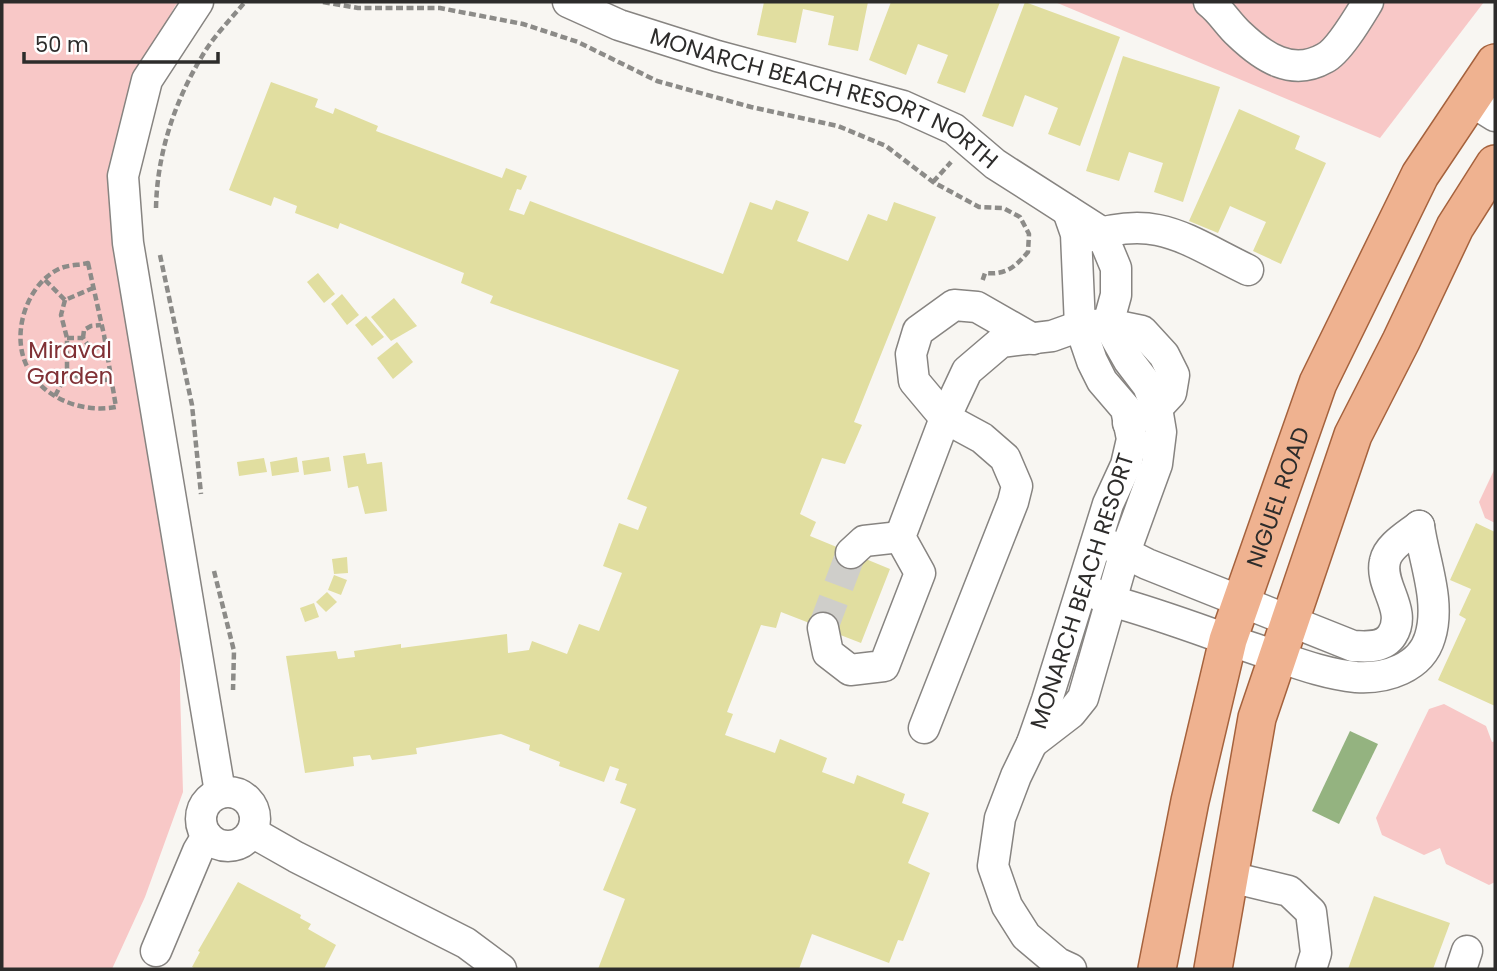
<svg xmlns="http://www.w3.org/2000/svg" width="1497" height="971" font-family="Poppins,sans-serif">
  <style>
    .green { fill: #f8c8c7 }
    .water { fill: #94b380 }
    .building { fill: #e1dea0 }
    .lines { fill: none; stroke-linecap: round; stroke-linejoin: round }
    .minor-tunnel { stroke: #cfceca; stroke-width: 30; stroke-dasharray: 30 15; stroke-linecap: butt }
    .minor-casing { stroke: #878481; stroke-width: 33 }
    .major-casing { stroke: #a5623d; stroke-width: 40 }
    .path { stroke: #8c8b88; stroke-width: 4.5; stroke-dasharray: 7 3.5; stroke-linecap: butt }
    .minor { stroke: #fff; stroke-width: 30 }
    .major { stroke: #efb290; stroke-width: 37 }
    .labels { text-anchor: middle; stroke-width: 5; stroke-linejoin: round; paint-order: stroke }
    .street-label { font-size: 23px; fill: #2d2c2b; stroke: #fff }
    .park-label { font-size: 23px; fill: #803136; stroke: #fff }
  </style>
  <rect width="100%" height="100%" fill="#f8f6f2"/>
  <!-- green -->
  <g class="green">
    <polygon points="2,2 179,2 175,6 127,97 135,252 181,474 180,690 183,792 145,897 112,969 2,969"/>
    <polygon points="1055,2 1484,2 1380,138"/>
    <polygon points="1495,468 1495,523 1485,518 1479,502"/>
    <polygon points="1444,704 1486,726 1492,742 1495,741 1495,882 1489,885 1446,864 1440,848 1424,855 1382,835 1376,818 1429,709"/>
  </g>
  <!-- water -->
  <polygon class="water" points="1350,731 1378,744 1339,824 1312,811"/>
  <!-- building -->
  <g class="building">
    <polygon points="764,2 868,2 858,51 828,45 834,16 803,9 796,43 757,35"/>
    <polygon points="891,2 1000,2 965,93 937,83 948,55 918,44 906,75 869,60"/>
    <polygon points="1025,2 1120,37 1080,146 1048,134 1058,108 1025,95 1013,127 982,116"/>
    <polygon points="1123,56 1220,87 1183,202 1154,192 1163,163 1129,152 1119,181 1086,171"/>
    <polygon points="271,82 318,99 315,107 333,114 335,108 378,126 376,131 502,178 506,168 527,176 521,190 517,189 509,210 524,215 530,201 723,274 750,202 772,210 776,200 809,212 797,241 848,261 868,214 887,221 894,202 936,217 854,422 862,425 845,464 822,458 800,514 816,522 810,536 890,569 861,643 781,612 776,628 761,625 727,712 733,714 725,735 775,753 780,739 827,758 822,772 854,784 857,775 905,794 902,803 929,813 908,863 930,873 903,941 898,940 889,963 812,934 799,969 598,969 625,899 603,890 636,809 620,803 627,784 615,780 619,769 610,766 604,782 559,766 560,762 529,750 530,745 501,734 416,748 417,754 372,760 370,755 353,757 354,766 305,773 286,656 336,651 338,659 355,657 354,651 401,644 401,648 507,634 508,653 529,650 532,641 567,654 579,624 599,631 622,573 603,566 619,523 638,530 647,507 627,499 679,370 490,303 493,296 461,283 464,273 340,223 338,229 295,213 297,206 274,197 271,206 229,190"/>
    <polygon points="1239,109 1300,136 1295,149 1326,163 1281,264 1253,251 1266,222 1230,206 1218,233 1189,221"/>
    <polygon points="318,273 335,294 324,303 307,282"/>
    <polygon points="342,294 359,315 347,325 331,304"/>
    <polygon points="394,298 417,326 391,341 371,317"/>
    <polygon points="366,316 384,337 372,346 355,325"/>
    <polygon points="397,342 413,362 393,379 377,358"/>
    <polygon points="365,453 367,464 382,462 387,511 365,514 358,486 348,488 343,456"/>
    <polygon points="297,457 299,472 272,476 270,462"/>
    <polygon points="329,457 331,471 304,475 302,461"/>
    <polygon points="264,458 267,472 239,476 237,462"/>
    <polygon points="1476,523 1495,532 1495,706 1438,680 1466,619 1459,615 1471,589 1450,580"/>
    <polygon points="347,557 348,573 334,574 332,559"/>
    <polygon points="334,575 347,580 341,595 328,590"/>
    <polygon points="327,592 337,602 326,612 316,602"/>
    <polygon points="314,603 319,617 305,622 300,608"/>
    <polygon points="238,882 301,915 300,918 311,924 308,929 336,945 324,969 196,969 192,967 200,952 198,951"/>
    <polygon points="1374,896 1450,923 1433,969 1348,969"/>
  </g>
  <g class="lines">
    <!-- minor-tunnel -->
    <polyline class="minor-tunnel" points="823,628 851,553"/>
    <defs>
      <g id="minor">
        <polyline points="198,2 147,80 123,176 128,243 220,792"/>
        <path id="s1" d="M568,2l51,23 98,31 186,50 51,23 41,35 106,68 15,36v27l-8,29"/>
        <path d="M1209,2c12,9 19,22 30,32 24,23 53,43 86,24 14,-7 35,-43 43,-56"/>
        <polyline points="1471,101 1495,116"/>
        <polyline points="1068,211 1076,234 1080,326 1092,361 1102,381 1126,409 1132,439 1126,465 1108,504 1047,700 1032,743 1016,776 1000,818 993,866 1007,906 1026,936 1058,963 1071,969"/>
        <path d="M1084,238c73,-25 100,1 164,32"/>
        <path d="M1109,545l38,19 206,82c14,1 31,2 39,-11 16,-25 -13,-49 -7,-74 3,-15 23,-26 34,-35"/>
        <polyline points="851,553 864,541 900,537"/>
        <path d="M1083,588l28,13c52,14 102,34 153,51 30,10 60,22 92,25 30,2 65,-9 74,-40 11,-35 -6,-76 -11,-111"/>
        <polyline points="823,628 828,653 850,670 884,666 920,573 900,537 945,418 967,371 1001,342 1052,336 1080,326 1108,324 1142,331 1164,355 1174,375 1171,393 1157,408 1128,423"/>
        <polyline points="924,728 1013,502 1017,486 1005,458 982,438 945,418 914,381 911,354 918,331 954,305 977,307 1033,339"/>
        <polyline points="1032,743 1071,713 1083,698 1125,552 1157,464 1161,432 1157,408 1148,386 1129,361 1108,324"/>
        <circle cx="228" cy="819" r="27"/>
        <polyline points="252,832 296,857 466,943 501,969"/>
        <polyline points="1230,877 1289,891 1311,912 1316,953 1311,969"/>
        <polyline points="156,951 198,851 207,836"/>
        <polyline points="1461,969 1467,951"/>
      </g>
      <g id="major">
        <path id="s2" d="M1157,969l33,-168 38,-161 90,-257 102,-208 75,-112"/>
        <polyline points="1213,969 1257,718 1353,435 1401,341 1455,227 1495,164"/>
      </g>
    </defs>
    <!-- minor casing -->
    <use href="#minor" class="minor-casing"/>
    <!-- major casing -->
    <use href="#major" class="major-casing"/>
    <!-- path -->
    <g class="path">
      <path d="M323,2l35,6h82l83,16 55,18 79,39 94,26 87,19 48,20 47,36 46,25 24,1 17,9 9,17 -1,18c-13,15 -22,23 -43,21l-3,9"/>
      <polyline points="933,182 951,162"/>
      <path d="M156,208c1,-53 18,-105 45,-150 11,-20 29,-38 44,-56"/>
      <polyline points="160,255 192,405 201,494"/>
      <path d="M88,263l16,72 12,72c-32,6 -70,-7 -87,-37 -20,-33 -3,-87 32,-102 8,-3 18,-3 27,-5z"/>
      <polyline points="45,280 65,300 93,288"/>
      <polyline points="65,300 61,315 67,338 67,373"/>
      <polyline points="67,338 83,338 88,345 97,348 105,346"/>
      <polyline points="83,338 84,330 91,326 101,325"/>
      <polyline points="55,396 67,373 94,382 111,379"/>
      <polyline points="214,571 234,651 233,690"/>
    </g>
    <!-- minor -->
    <use href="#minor" class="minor"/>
    <!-- major -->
    <use href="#major" class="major"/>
  </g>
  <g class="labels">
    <!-- street labels -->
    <g class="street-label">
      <text dy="8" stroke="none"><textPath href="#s1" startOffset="275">MONARCH BEACH RESORT NORTH</textPath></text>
      <text dy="8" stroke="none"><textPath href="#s2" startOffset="488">NIGUEL ROAD</textPath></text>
      <text transform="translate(1082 591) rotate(-72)" y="8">MONARCH BEACH RESORT</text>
    </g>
    <!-- park labels -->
    <g class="park-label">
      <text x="70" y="358">Miraval<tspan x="70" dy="26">Garden</tspan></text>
    </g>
  </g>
  <!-- border -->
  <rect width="1497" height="971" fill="none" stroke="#2d2c2b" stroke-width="7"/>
  <!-- scale -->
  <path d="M24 52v10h194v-10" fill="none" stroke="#2d2c2b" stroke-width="3.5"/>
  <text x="35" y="52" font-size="21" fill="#2d2c2b" stroke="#ffffff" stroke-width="5" paint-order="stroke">50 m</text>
</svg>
